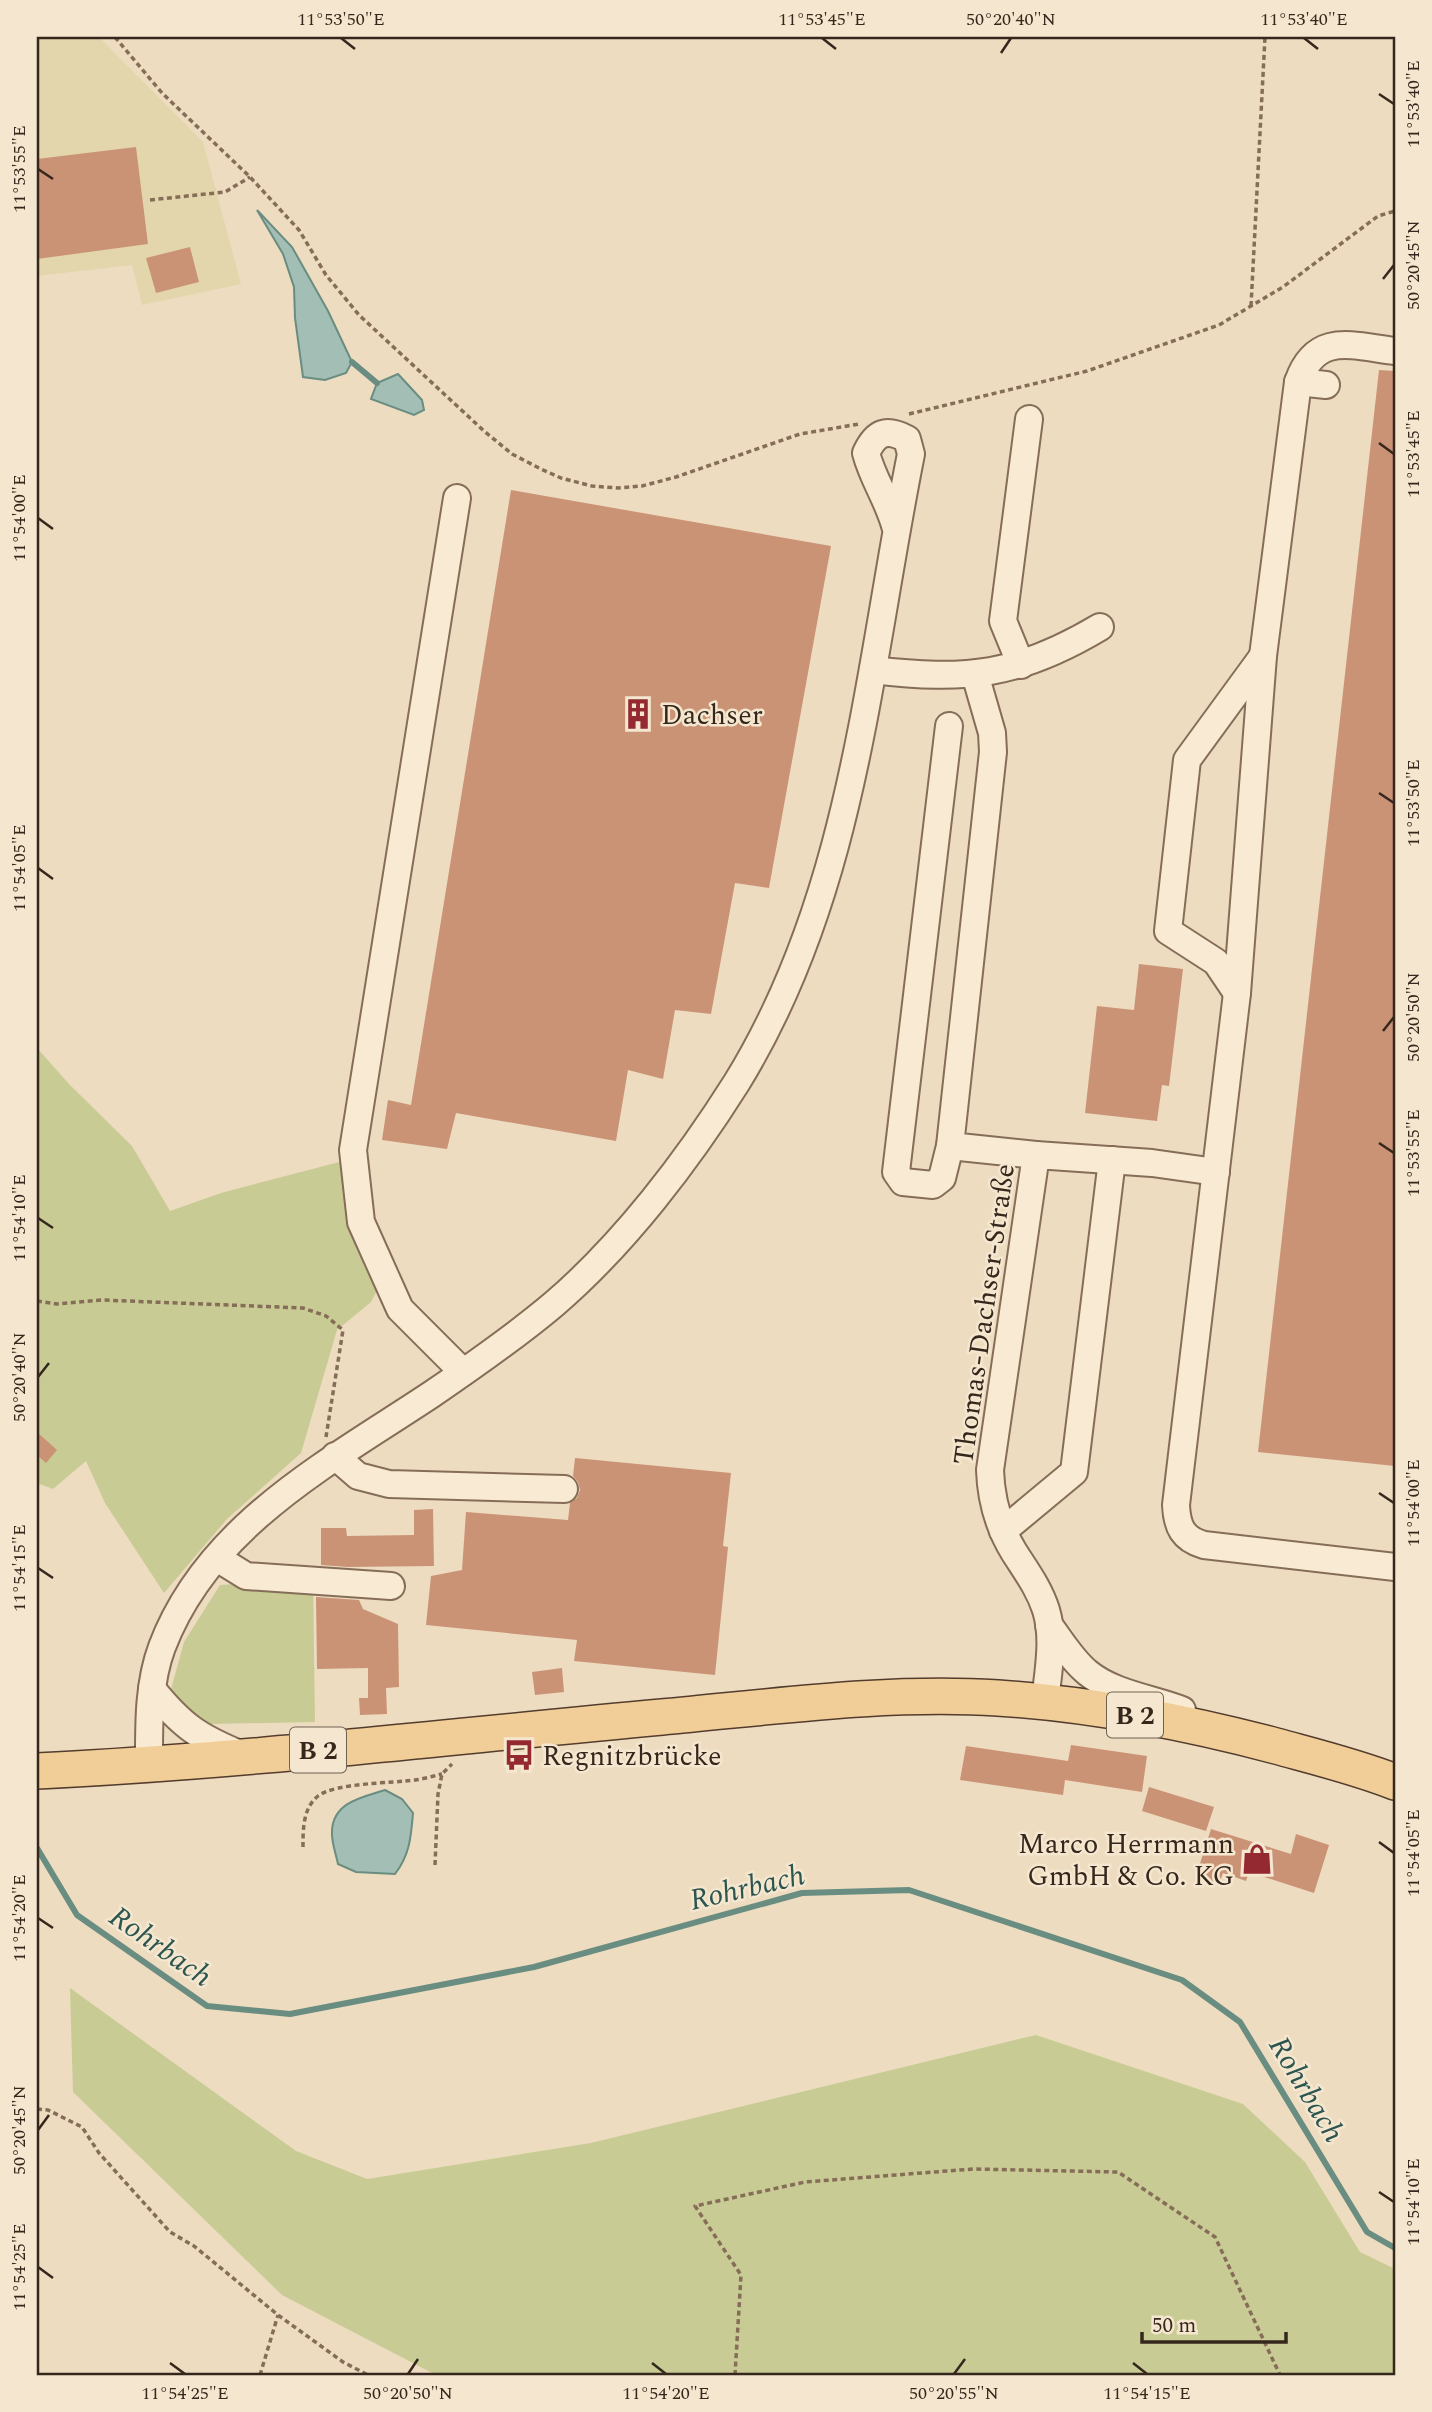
<svg xmlns="http://www.w3.org/2000/svg" width="1432" height="2412" font-family="Spectral,serif">
  <style>
    .farmland { fill: #e3d6ad }
    .green { fill: #c8cb94 }
    .water { fill: #a3bfb5; stroke: #6a8d81; stroke-width: 2 }
    .lines { fill: none; stroke-linecap: round; stroke-linejoin: round }
    .stream { stroke: #6a8d81; stroke-width: 6 }
    .building { fill: #cb9376 }
    .minor-casing { stroke: #866d58; stroke-width: 30 }
    .major-casing { stroke: #533c2d; stroke-width: 38 }
    .path { stroke: #866d58; stroke-width: 3.5; stroke-dasharray: 5 3.5; stroke-linecap: butt }
    .minor { stroke: #f8ead3; stroke-width: 26 }
    .major { stroke: #f1ce97; stroke-width: 35 }
    .ticks { fill: none; stroke: #35271c; stroke-width: 2.5 }
    .labels { text-anchor: middle; stroke-width: 5; stroke-linejoin: round; paint-order: stroke }
    .shield { fill: #f5e7cf; stroke: #6f6152; stroke-width: 2 }
    .shield-label { font-size: 26px; font-weight: bold; fill: #35271c }
    .poi-label { font-size: 28px; fill: #35271c; stroke: #f5e7cf; text-anchor: start }
    .street-label { font-size: 28px; fill: #35271c; stroke: #f5e7cf }
    .water-label { font-size: 30px; font-style: italic; fill: #2c554f; stroke: #f5e7cf }
    .neatline { fill: none; stroke: #35271c; stroke-width: 2.5 }
    .ticks-label { font-size: 18px; text-anchor: middle; fill: #35271c }
  </style>
  <rect width="100%" height="100%" fill="#eddcc0"/>
  <!-- farmland -->
  <polygon class="farmland" points="37,37 99,37 203,142 241,284 142,305 132,265 37,276"/>
  <!-- green -->
  <g class="green">
    <polygon points="37,1048 69,1084 132,1146 170,1211 221,1193 343,1161 381,1283 371,1302 337,1330 301,1453 227,1519 164,1593 105,1503 86,1461 53,1489 37,1483"/>
    <polygon points="313,1579 315,1722 208,1724 170,1693 184,1642 220,1585"/>
    <polygon points="70,1988 296,2151 367,2179 591,2143 1036,2035 1243,2104 1305,2162 1360,2252 1395,2269 1395,2375 436,2375 282,2295 73,2092"/>
  </g>
  <!-- water -->
  <g class="water">
    <polygon points="257,210 292,247 328,311 352,362 346,373 325,380 303,377 295,318 294,287 283,254"/>
    <polygon points="398,374 422,400 424,410 414,415 371,399 377,383"/>
    <path d="M385,1790l17,9 11,14c-2,23 -3,42 -18,61l-39,-2 -18,-8c-2,-10 -7,-23 -6,-33 1,-29 31,-34 53,-41z"/>
  </g>
  <g class="lines">
    <!-- stream -->
    <g class="stream">
      <polyline points="352,362 377,383"/>
      <polyline points="37,1848 77,1915 207,2006 290,2014 534,1967 802,1893 909,1890 1182,1980 1240,2022 1367,2232 1395,2248"/>
    </g>
  </g>
  <!-- building -->
  <g class="building">
    <polygon points="136,147 148,244 37,259 37,159"/>
    <polygon points="190,247 199,282 156,293 146,258"/>
    <polygon points="1379,370 1395,371 1395,1466 1258,1452"/>
    <polygon points="511,490 831,546 769,888 735,883 711,1014 675,1010 663,1079 628,1070 616,1141 456,1113 447,1149 382,1140 388,1100 411,1105"/>
    <polygon points="1139,964 1183,969 1169,1086 1162,1085 1157,1121 1085,1113 1097,1006 1134,1010"/>
    <polygon points="37,1432 57,1450 46,1463 37,1455"/>
    <polygon points="575,1458 731,1473 723,1546 728,1547 715,1675 574,1661 577,1640 426,1625 431,1576 462,1570 466,1512 568,1520 570,1503 577,1498 580,1490 578,1482 573,1476"/>
    <polygon points="433,1509 434,1566 348,1567 321,1565 321,1528 346,1528 347,1536 414,1535 414,1510"/>
    <polygon points="316,1597 359,1600 363,1609 398,1624 399,1687 386,1688 387,1714 360,1715 359,1698 368,1698 368,1668 317,1669"/>
    <polygon points="562,1668 564,1692 535,1695 532,1672"/>
    <polygon points="1071,1745 1147,1756 1142,1792 1065,1780 1063,1795 960,1780 966,1746 1068,1761"/>
    <polygon points="1149,1787 1214,1807 1206,1831 1142,1811"/>
    <polygon points="1211,1829 1291,1854 1296,1834 1329,1845 1314,1893 1249,1872 1246,1881 1223,1873 1219,1884 1196,1876"/>
  </g>
  <g class="lines">
    <defs>
      <g id="minor">
        <path d="M1395,351c-43,-5 -79,-20 -97,31l-35,274 -26,337 -61,512c1,22 7,34 28,40l191,22"/>
        <polyline points="1298,382 1326,385"/>
        <polyline points="457,498 353,1150 361,1222 400,1309 463,1372"/>
        <polyline points="1021,665 1003,621 1029,419"/>
        <path d="M873,670c93,11 145,6 227,-43"/>
        <polyline points="975,674 992,733 993,752 950,1146 1036,1155"/>
        <polyline points="949,726 896,1172 903,1182 933,1185 942,1178 950,1146"/>
        <polyline points="1237,993 1216,962 1168,931 1187,760 1263,656"/>
        <polyline points="335,1456 358,1476 389,1484 564,1489"/>
        <polyline points="1003,1531 1074,1472 1112,1160"/>
        <polyline points="217,1558 246,1576 391,1586"/>
        <path d="M1049,1625c12,16 23,35 39,48 26,21 63,25 94,37"/>
        <path d="M152,1689c30,37 46,48 90,66"/>
        <path d="M1045,1702c3,-30 10,-63 1,-92 -7,-22 -20,-39 -32,-58 -16,-26 -23,-52 -24,-82l46,-315 116,8 64,9"/>
        <path d="M149,1765c0,-39 -1,-81 13,-118 46,-122 168,-185 270,-253 41,-28 83,-57 122,-90 70,-60 134,-144 183,-222 117,-190 131,-414 174,-628l-4,-15c-21,-11 -31,-7 -41,14 7,27 23,48 30,76"/>
      </g>
      <path id="major" d="M37,1771c209,-10 416,-35 625,-54 111,-10 224,-26 336,-19 95,6 187,24 278,48 40,11 81,21 119,36"/>
    </defs>
    <!-- minor casing -->
    <use href="#minor" class="minor-casing"/>
    <!-- major casing -->
    <use href="#major" class="major-casing"/>
    <!-- path -->
    <g class="path">
      <polyline points="115,37 162,93 250,177 299,230 326,275 359,315 484,431 512,454 541,469 561,478 592,486 618,488 642,486 676,477 800,434 859,424"/>
      <polyline points="150,200 225,192 250,177"/>
      <polyline points="1251,306 1265,37"/>
      <polyline points="909,414 1087,371 1219,325 1283,287 1378,216 1395,211"/>
      <polyline points="37,1301 57,1304 102,1300 303,1308 326,1316 343,1330 326,1437"/>
      <path d="M303,1847c0,-18 0,-39 15,-51 16,-13 75,-13 97,-16 9,-1 18,-4 27,-6"/>
      <polyline points="435,1865 438,1794 442,1774 452,1764"/>
      <polyline points="37,2109 48,2110 82,2127 99,2153 170,2232 194,2246 278,2315 343,2362 368,2375"/>
      <polyline points="260,2375 278,2315"/>
      <polyline points="735,2375 741,2275 695,2206 805,2182 973,2169 1118,2172 1215,2237 1280,2375"/>
    </g>
    <!-- minor -->
    <use href="#minor" class="minor"/>
    <!-- major -->
    <use href="#major" class="major"/>
  </g>
  <!-- ticks -->
  <path class="ticks" d="M341,38l14,11M822,38l14,11M1304,38l14,11M1001,53l10,-15M1379,94l15,10M38,169l15,10M1383,279l11,-14M1379,443l15,11M38,518l15,11M1379,793l15,10M38,868l15,11M1383,1031l11,-14M1379,1143l15,10M38,1218l15,10M38,1377l11,-14M1379,1493l15,10M38,1568l15,10M1379,1842l15,11M38,1918l15,10M38,2130l11,-15M1379,2192l15,10M38,2267l15,11M170,2363l15,11M652,2363l14,11M1133,2363l14,11M408,2374l10,-15M954,2374l11,-15"/>
  <!-- icons -->
  <defs>
    <symbol id="building-bare" viewBox="-9 -9 18 18"><path d="M-4-6H4V6H1V3H-1V6H-4ZM-2.5-4.3h1.7v1.8h-1.7ZM.8-4.3h1.7v1.8H.8ZM-2.5-1h1.7V.8h-1.7ZM.8-1h1.7V.8H.8Z" fill="#942932" stroke="#f5e7cf" stroke-width="2.5" paint-order="stroke"/></symbol>
    <symbol id="bus-bare" viewBox="-9 -9 18 18"><path d="M-5-6H5V4H4V6H2V4H-2V6H-4V4H-5ZM-3.5-4V0h7V-4ZM-3.5 1.2v1.5H-2V1.2ZM2 1.2v1.5H3.5V1.2Z" fill="#942932" stroke="#f5e7cf" stroke-width="2.5" paint-order="stroke"/></symbol>
    <symbol id="shop-bare" viewBox="-9 -9 18 18"><path d="M-5-2.5h2.3a2.7 3.5 0 0 1 5.4 0H5L5.5 6h-11ZM-1.5-2.5h3a1.5 2.3 0 0 0-3 0Z" fill="#942932" stroke="#f5e7cf" stroke-width="2.5" paint-order="stroke"/></symbol>
  </defs>
  <g fill-rule="evenodd">
    <use href="#building-bare" x="616" y="692" width="44" height="44"/>
    <use href="#bus-bare" x="497" y="1733" width="44" height="44"/>
    <use href="#shop-bare" x="1235" y="1837" width="44" height="44"/>
  </g>
  <g class="labels">
    <!-- shield labels -->
    <g class="shield">
      <rect x="1107" y="1692.5" width="56" height="45" rx="5"/>
      <rect x="290" y="1727.5" width="56" height="45" rx="5"/>
    </g>
    <g class="shield-label">
      <text x="1135" y="1724">B 2</text>
      <text x="318" y="1759">B 2</text>
    </g>
    <!-- poi labels -->
    <g class="poi-label">
      <text x="661" y="724">Dachser</text>
      <text x="542" y="1765">Regnitzbrücke</text>
      <text x="1234" y="1853" text-anchor="end">Marco Herrmann<tspan x="1234" dy="32">GmbH &amp; Co. KG</tspan></text>
    </g>
    <!-- street labels -->
    <g class="street-label">
      <text transform="translate(983 1314) rotate(-82)" y="10">Thomas-Dachser-Straße</text>
    </g>
    <!-- water labels -->
    <g class="water-label">
      <text transform="translate(747 1887) rotate(-13)" y="10">Rohrbach</text>
      <text transform="translate(161 1946) rotate(35)" y="10">Rohrbach</text>
      <text transform="translate(1307 2089) rotate(59)" y="10">Rohrbach</text>
    </g>
  </g>
  <!-- border -->
  <rect width="1432" height="2412" fill="none" stroke="#f5e7cf" stroke-width="77"/>
  <!-- scale -->
  <path d="M1142 2332v10h144v-10" fill="none" stroke="#35271c" stroke-width="3.5"/>
  <text x="1152" y="2332" font-size="21" fill="#35271c" stroke="#f5e7cf" stroke-width="5" paint-order="stroke">50 m</text>
  <rect x="38" y="38" width="1356" height="2336" class="neatline"/>
  <g class="ticks-label">
    <text x="341" y="25">11°53'50"E</text>
    <text x="822" y="25">11°53'45"E</text>
    <text x="1011" y="25">50°20'40"N</text>
    <text x="1304" y="25">11°53'40"E</text>
    <text transform="translate(1413 104) rotate(-90)" y="6">11°53'40"E</text>
    <text transform="translate(19 169) rotate(-90)" y="6">11°53'55"E</text>
    <text transform="translate(1413 265) rotate(-90)" y="6">50°20'45"N</text>
    <text transform="translate(1413 454) rotate(-90)" y="6">11°53'45"E</text>
    <text transform="translate(19 518) rotate(-90)" y="6">11°54'00"E</text>
    <text transform="translate(1413 803) rotate(-90)" y="6">11°53'50"E</text>
    <text transform="translate(19 868) rotate(-90)" y="6">11°54'05"E</text>
    <text transform="translate(1413 1017) rotate(-90)" y="6">50°20'50"N</text>
    <text transform="translate(1413 1153) rotate(-90)" y="6">11°53'55"E</text>
    <text transform="translate(19 1218) rotate(-90)" y="6">11°54'10"E</text>
    <text transform="translate(19 1377) rotate(-90)" y="6">50°20'40"N</text>
    <text transform="translate(1413 1503) rotate(-90)" y="6">11°54'00"E</text>
    <text transform="translate(19 1568) rotate(-90)" y="6">11°54'15"E</text>
    <text transform="translate(1413 1853) rotate(-90)" y="6">11°54'05"E</text>
    <text transform="translate(19 1918) rotate(-90)" y="6">11°54'20"E</text>
    <text transform="translate(19 2130) rotate(-90)" y="6">50°20'45"N</text>
    <text transform="translate(1413 2202) rotate(-90)" y="6">11°54'10"E</text>
    <text transform="translate(19 2267) rotate(-90)" y="6">11°54'25"E</text>
    <text x="185" y="2399">11°54'25"E</text>
    <text x="408" y="2399">50°20'50"N</text>
    <text x="666" y="2399">11°54'20"E</text>
    <text x="954" y="2399">50°20'55"N</text>
    <text x="1147" y="2399">11°54'15"E</text>
  </g>
</svg>
